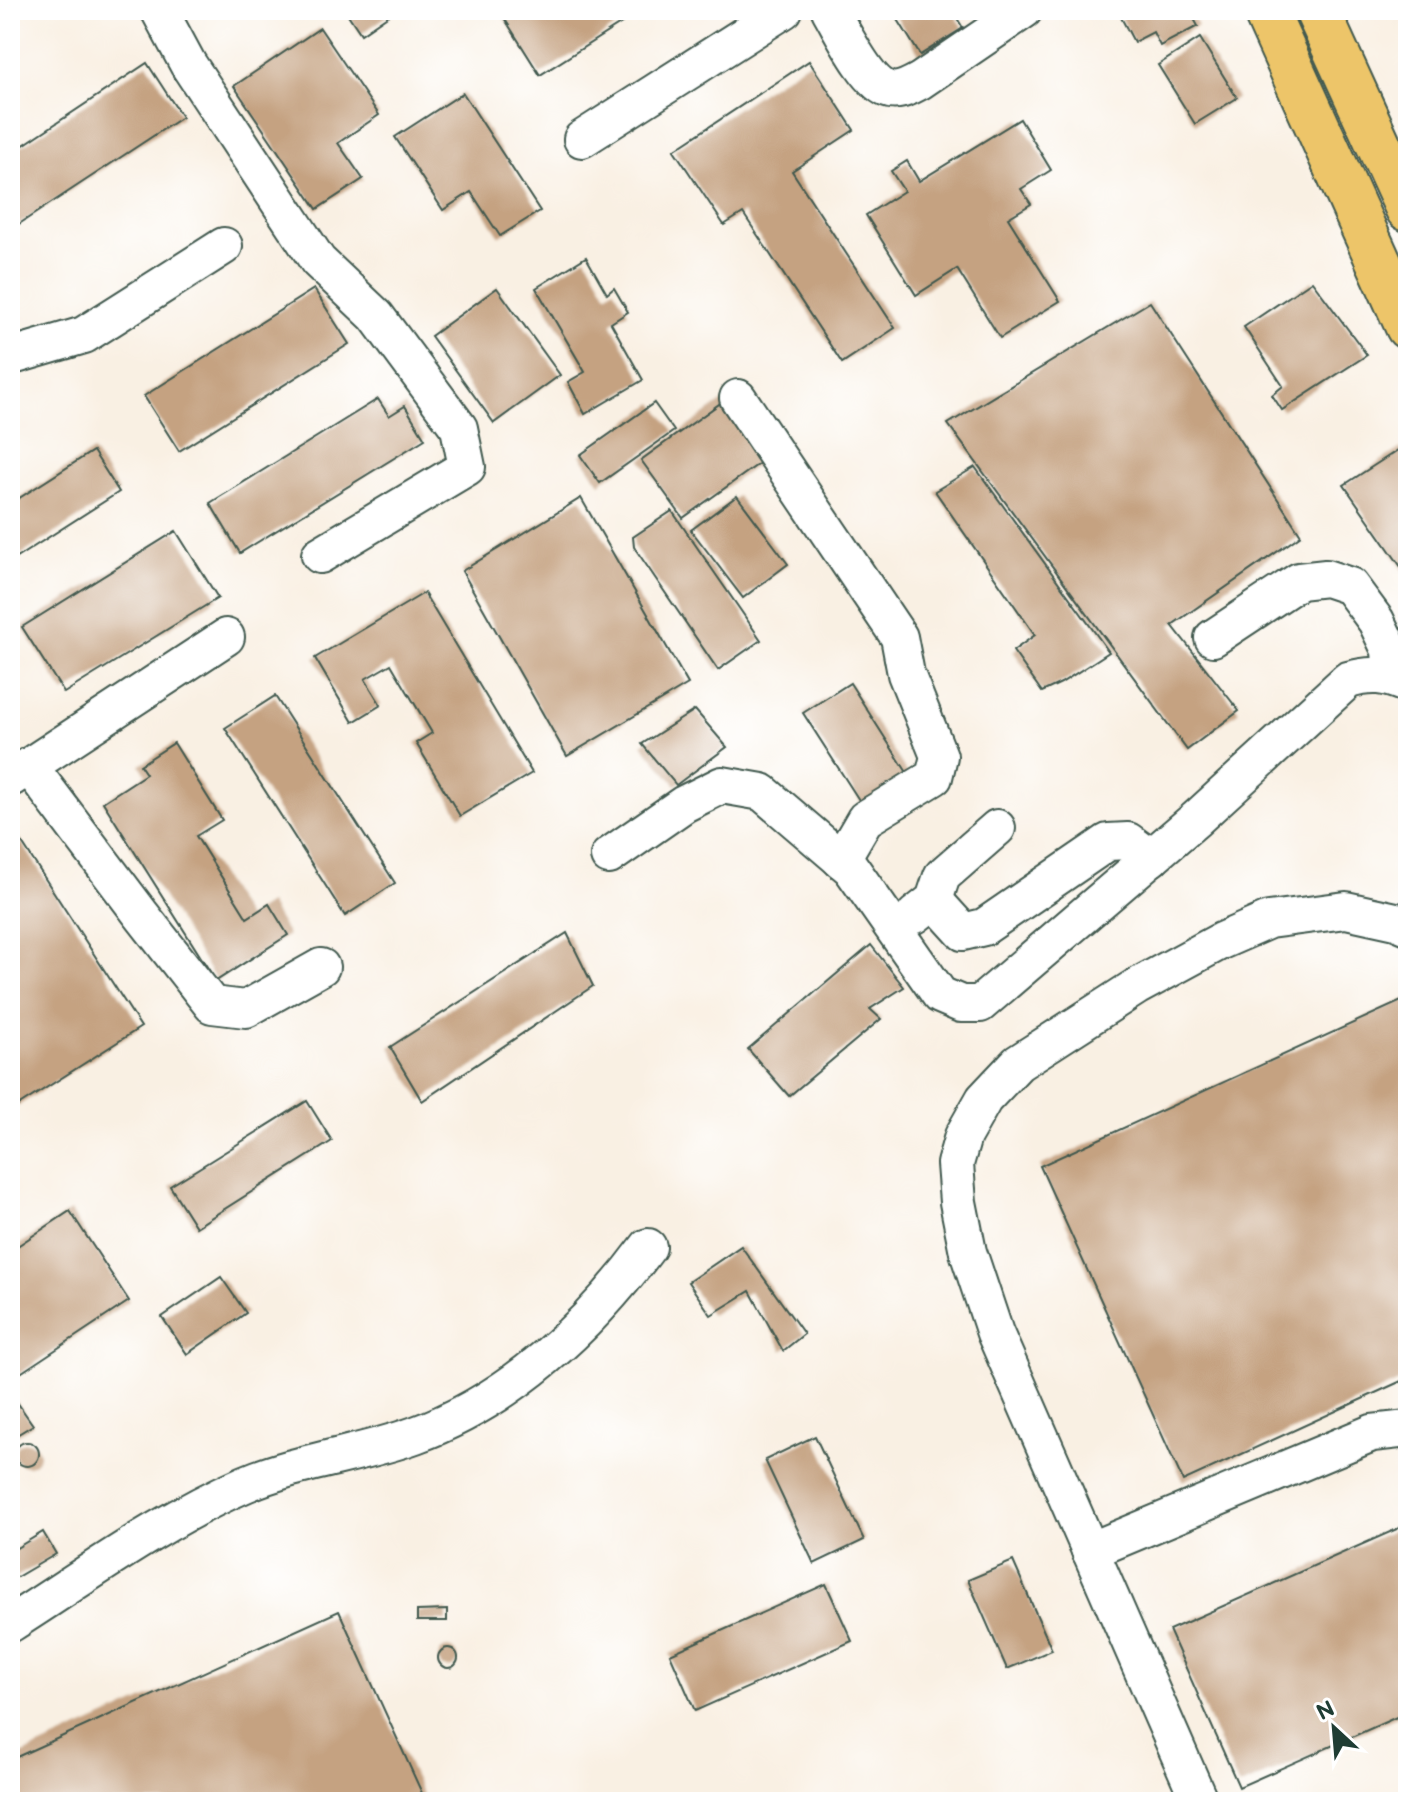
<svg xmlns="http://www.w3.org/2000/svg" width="1418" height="1812" font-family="'Balsamiq Sans',sans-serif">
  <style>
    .building { fill: #c5a281 }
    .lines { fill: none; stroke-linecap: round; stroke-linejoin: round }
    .minor-casing { stroke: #40584e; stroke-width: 40 }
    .major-casing { stroke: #40584e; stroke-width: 48 }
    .minor { stroke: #fff; stroke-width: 36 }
    .major { stroke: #edc569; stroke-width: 44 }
  </style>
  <rect width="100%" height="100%" fill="#fff"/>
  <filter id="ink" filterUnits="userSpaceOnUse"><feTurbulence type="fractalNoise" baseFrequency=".0125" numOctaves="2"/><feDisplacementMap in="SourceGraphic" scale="16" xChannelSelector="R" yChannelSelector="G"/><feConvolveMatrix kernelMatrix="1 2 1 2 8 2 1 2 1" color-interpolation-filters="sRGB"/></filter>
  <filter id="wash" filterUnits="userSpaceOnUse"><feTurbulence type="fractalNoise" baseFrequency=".006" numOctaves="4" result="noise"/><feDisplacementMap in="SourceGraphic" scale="32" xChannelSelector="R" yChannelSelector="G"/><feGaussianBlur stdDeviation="1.8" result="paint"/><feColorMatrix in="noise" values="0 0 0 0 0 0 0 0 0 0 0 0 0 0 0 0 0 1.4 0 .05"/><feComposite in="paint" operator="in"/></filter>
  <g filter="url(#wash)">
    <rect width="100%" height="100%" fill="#f9f0e3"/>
    <g id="blocks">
      <!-- building -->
      <g class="building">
        <polygon points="345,10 396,10 361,34"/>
        <polygon points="506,10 642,10 540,75 501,13"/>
        <polygon points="892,10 952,10 963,28 920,55"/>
        <polygon points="1117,10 1189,10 1198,26 1160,46 1153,32 1134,42"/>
        <polygon points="320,28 379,115 338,143 363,179 317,209 234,86"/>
        <polygon points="1200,38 1237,98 1195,124 1158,65"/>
        <polygon points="809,61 854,130 792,171 895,328 842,363 743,213 724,225 674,150"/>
        <polygon points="147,63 182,117 10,230 10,154"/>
        <polygon points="463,93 540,211 500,236 471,192 443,210 395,137"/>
        <polygon points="1020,119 1051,170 1021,189 1031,204 1008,218 1060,301 1000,338 957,269 916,295 866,215 904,191 891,171 907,161 919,181"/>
        <polygon points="586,257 607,294 614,288 628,312 611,323 643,380 585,414 568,382 585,372 536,288"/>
        <polygon points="1312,281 1367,355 1282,410 1272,395 1283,386 1244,327"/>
        <polygon points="497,288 560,375 494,423 431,336"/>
        <polygon points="314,289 349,344 179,451 144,396"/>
        <polygon points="1150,302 1301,535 1172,625 1239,711 1187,750 948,424"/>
        <polygon points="729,397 771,455 683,518 641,460"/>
        <polygon points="378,399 389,416 405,406 425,439 240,553 210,503"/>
        <polygon points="654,403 674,431 600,483 580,455"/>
        <polygon points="1401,448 1408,458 1406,574 1344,485"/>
        <polygon points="93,451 119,492 10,562 10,504"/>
        <polygon points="975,467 1109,652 1061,683 1042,692 1013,651 1035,635 935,491"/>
        <polygon points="737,496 788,564 743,598 691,530"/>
        <polygon points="581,498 688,684 567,756 462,571"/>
        <polygon points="672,511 761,640 718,670 634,547 633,537"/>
        <polygon points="176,531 218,598 64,693 22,627"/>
        <polygon points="424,593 532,773 460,816 416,743 432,733 391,664 365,679 381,705 353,722 315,658"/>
        <polygon points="850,683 908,774 868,814 803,713"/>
        <polygon points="275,696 395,883 345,916 225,728"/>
        <polygon points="695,710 727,747 676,785 642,744"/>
        <polygon points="174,743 222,820 196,836 247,918 269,904 288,935 216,981 103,802 146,774 140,765"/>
        <polygon points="13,829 141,1027 10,1111 10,831"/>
        <polygon points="567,933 593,986 422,1101 390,1047"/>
        <polygon points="871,945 904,987 870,1009 881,1019 789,1096 748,1049"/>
        <polygon points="1408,998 1408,1378 1183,1481 1040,1166"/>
        <polygon points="307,1101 332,1141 196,1227 170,1186"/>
        <polygon points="70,1211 129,1301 10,1380 10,1251"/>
        <polygon points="741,1246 804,1334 783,1351 750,1291 711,1315 688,1282"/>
        <polygon points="221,1277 246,1313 187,1354 162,1317"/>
        <polygon points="10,1392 33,1425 10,1439"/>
        <polygon points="815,1436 864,1540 814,1564 765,1460"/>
        <circle cx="27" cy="1454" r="12"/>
        <polygon points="1408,1524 1408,1712 1239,1787 1169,1630"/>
        <polygon points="43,1532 56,1554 10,1581 10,1552"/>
        <polygon points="1013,1561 1052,1650 1007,1669 968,1580"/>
        <polygon points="826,1584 852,1641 695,1711 670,1654"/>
        <polygon points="447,1610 447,1621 417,1621 417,1611"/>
        <polygon points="339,1611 426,1802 10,1802 10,1760"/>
        <circle cx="448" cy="1658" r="10"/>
      </g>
    </g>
  </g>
  <g filter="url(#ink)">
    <use href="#blocks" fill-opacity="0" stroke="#40584e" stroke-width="2"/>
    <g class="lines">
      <defs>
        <g id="minor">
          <polyline points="159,10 188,64 318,261 376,316 459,428 467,467 320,555"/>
          <path d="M830,10c11,19 38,75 60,80 10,2 21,-4 30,-9l104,-71"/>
          <polyline points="582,139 784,10"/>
          <polyline points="10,351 16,355 84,335 224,246"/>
          <polyline points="738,398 899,637 906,674 939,756 934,777 865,819 841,860"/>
          <polyline points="1213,638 1299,581 1326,578 1350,586 1376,621 1390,650 1392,678"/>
          <polyline points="29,766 140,913 212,1005 246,1009 321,967"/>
          <polyline points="11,778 226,637"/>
          <path d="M609,856l75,-52 38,-19 40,7 89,76 89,127 21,9h19l216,-185 152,-139c24,-7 37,-5 60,5"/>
          <polyline points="934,900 963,932 984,927 1108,842 1128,841 1151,858"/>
          <polyline points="915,915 934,900 942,876 997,828"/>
          <polyline points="1090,1551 1372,1433 1408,1429"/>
          <path d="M10,1624c77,-49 152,-104 235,-140 54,-23 115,-29 170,-49 94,-34 174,-108 233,-188"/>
          <polyline points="1200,1802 995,1333 968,1252 958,1202 955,1164 963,1136 984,1099 1018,1063 1136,987 1221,941 1269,920 1346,910 1396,921 1408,926"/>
        </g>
        <g id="major">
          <polyline points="1265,10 1408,327"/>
          <polyline points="1317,10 1408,209"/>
        </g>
      </defs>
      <!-- minor casing -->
      <use href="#minor" class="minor-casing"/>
      <!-- major casing -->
      <use href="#major" class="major-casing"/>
      <!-- minor -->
      <use href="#minor" class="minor"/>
      <!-- major -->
      <use href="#major" class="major"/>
    </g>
  </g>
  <!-- margin -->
  <rect width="1418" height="1812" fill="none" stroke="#fff" stroke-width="40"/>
  <!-- north arrow -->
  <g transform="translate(1334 1728) rotate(334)" stroke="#ffffff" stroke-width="6" paint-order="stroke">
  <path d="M0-6L14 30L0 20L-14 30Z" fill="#1f3d34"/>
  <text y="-12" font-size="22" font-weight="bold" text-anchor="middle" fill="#1f3d34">N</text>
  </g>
</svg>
